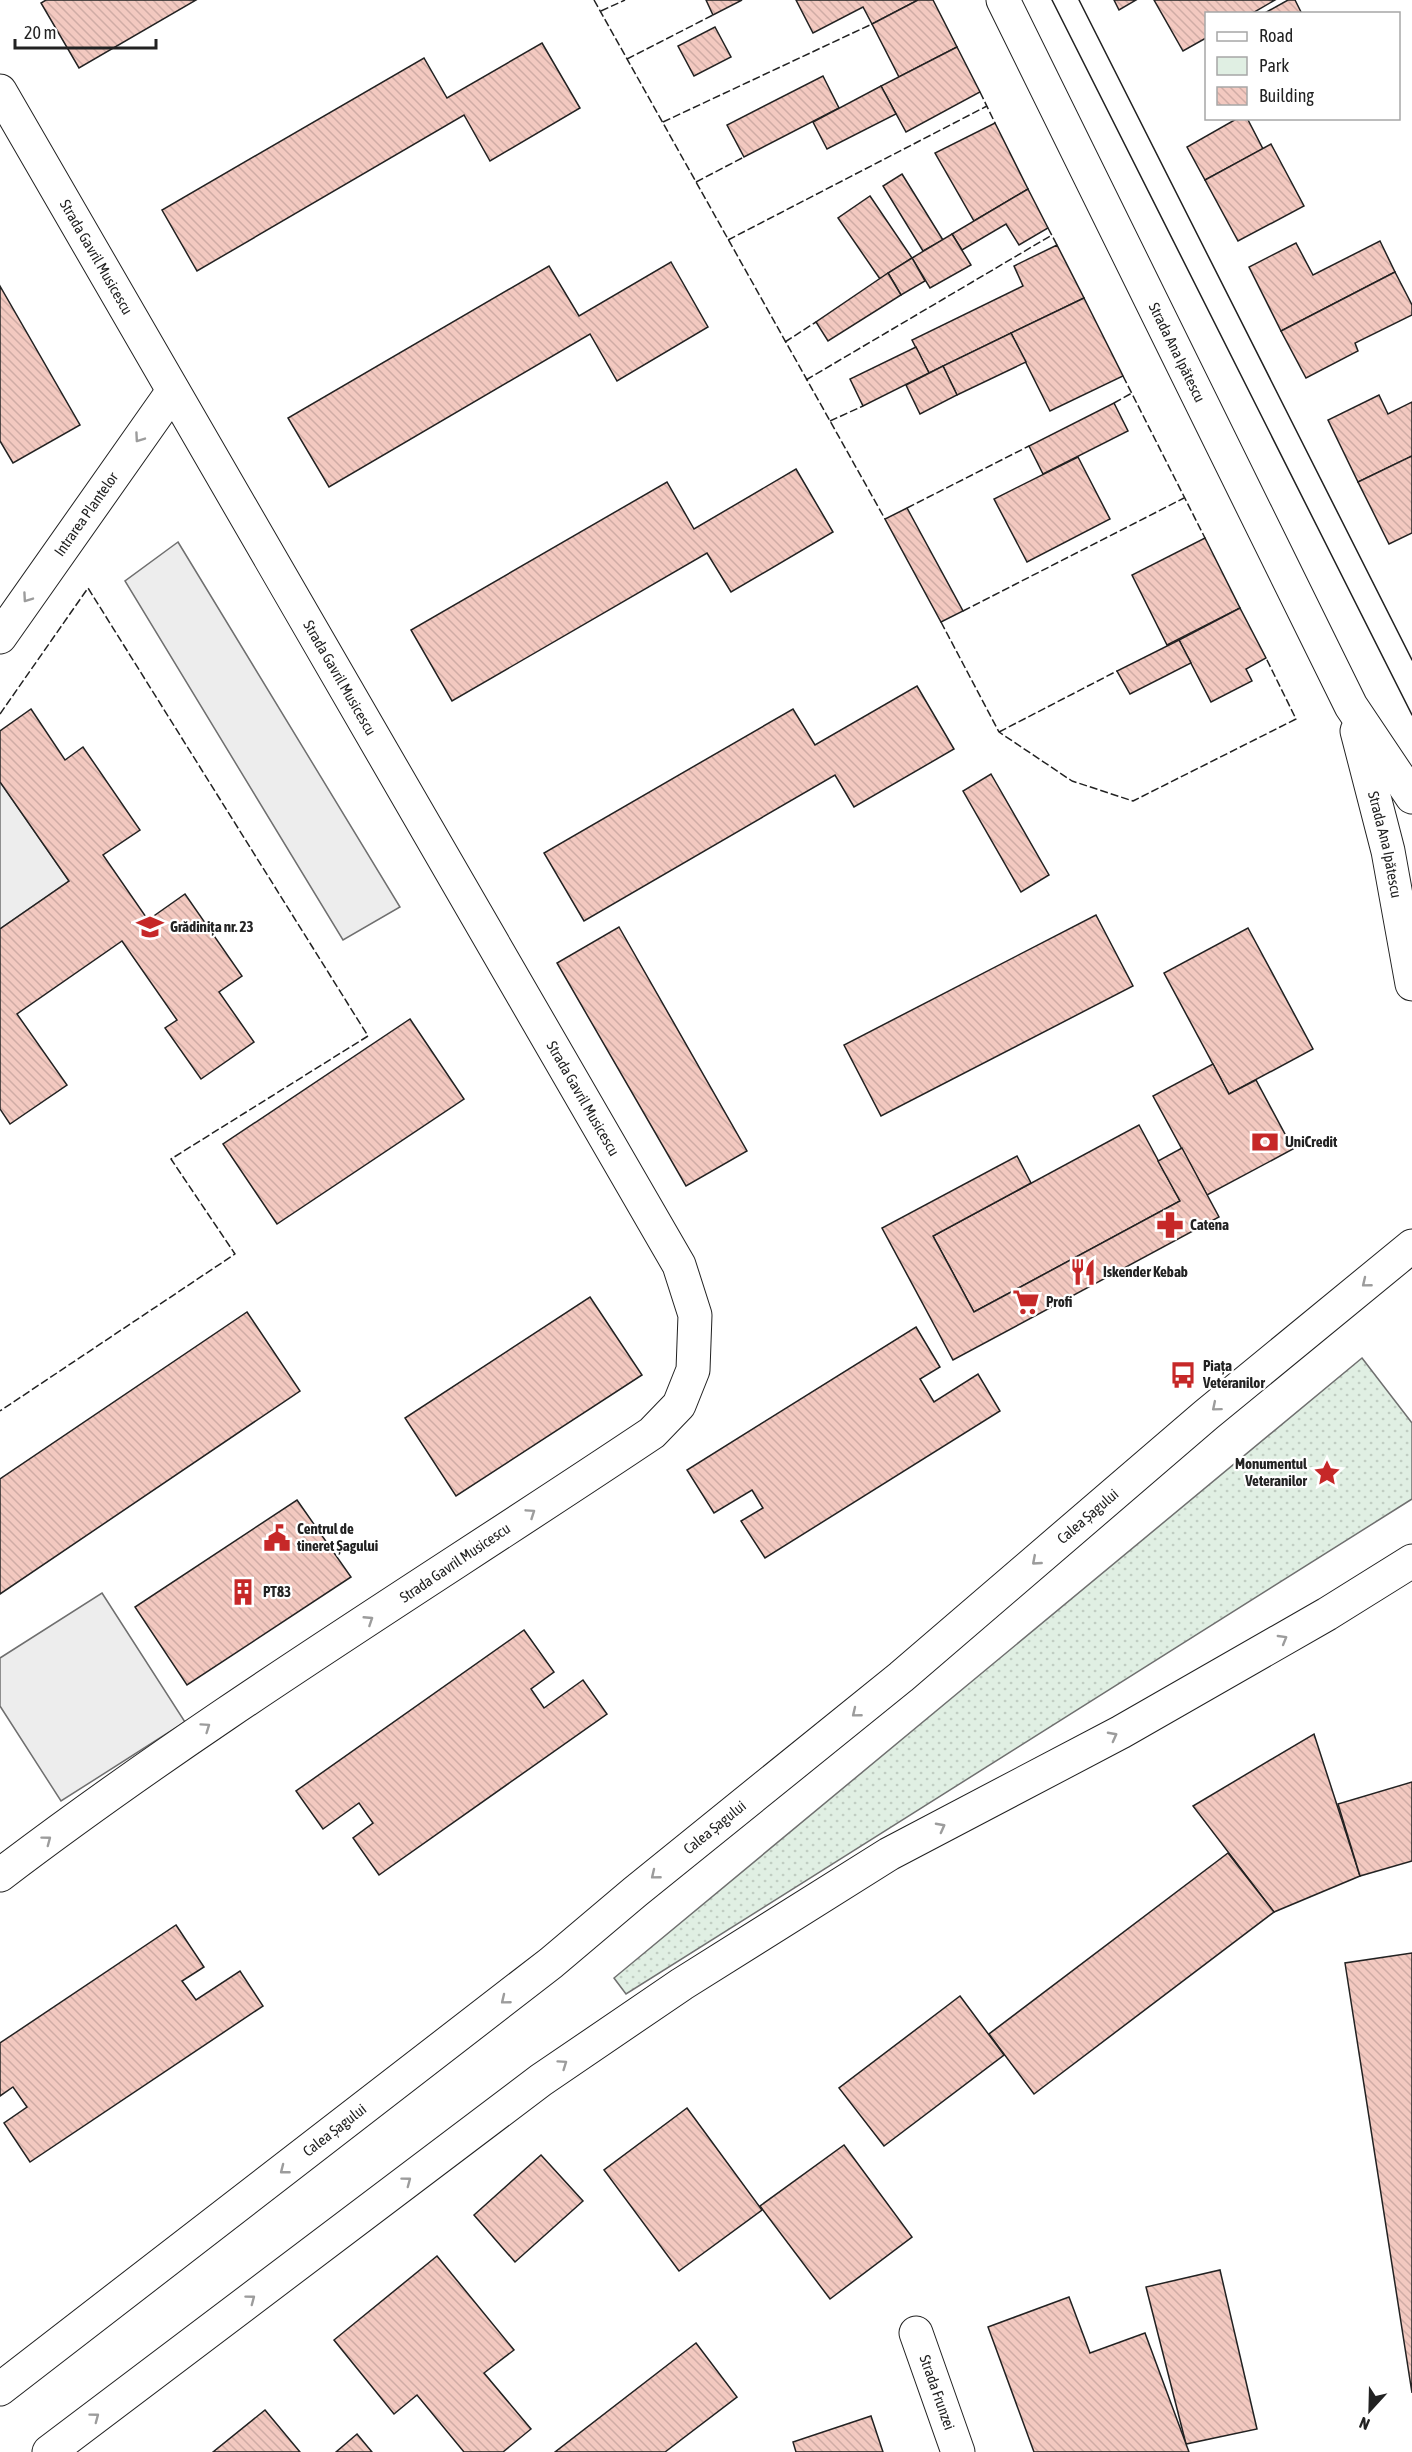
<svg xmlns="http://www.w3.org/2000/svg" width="1412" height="2452" font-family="'Asap Condensed',sans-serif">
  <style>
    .green { fill: url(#green-dots); stroke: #6f6f6f; stroke-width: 1.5 }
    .parking { fill: #ededed; stroke: #6f6f6f; stroke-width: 1.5 }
    .building { fill: url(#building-back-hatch); stroke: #222; stroke-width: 1.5 }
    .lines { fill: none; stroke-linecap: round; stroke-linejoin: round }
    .minor-casing { stroke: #222; stroke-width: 35 }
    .tertiary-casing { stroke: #222; stroke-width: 35 }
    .primary-casing { stroke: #222; stroke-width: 35 }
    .minor { stroke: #fff; stroke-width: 33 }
    .tertiary { stroke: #fff; stroke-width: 33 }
    .primary { stroke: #fff; stroke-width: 33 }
    .tram { stroke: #222; stroke-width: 1.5 }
    .fence { stroke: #222; stroke-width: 1.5; stroke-dasharray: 8 3; stroke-linecap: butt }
    .oneway { stroke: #9c9c9c }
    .labels { text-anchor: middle; stroke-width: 4.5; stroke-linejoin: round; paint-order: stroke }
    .street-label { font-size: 15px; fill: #222; stroke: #fff }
    .poi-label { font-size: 15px; font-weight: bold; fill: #222; stroke: #fff; text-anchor: start }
  </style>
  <defs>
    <pattern id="green-dots" width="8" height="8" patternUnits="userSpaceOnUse" patternTransform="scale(1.5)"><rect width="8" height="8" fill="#e0efe3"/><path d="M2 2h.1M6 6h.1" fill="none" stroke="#c0cdc2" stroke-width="1.8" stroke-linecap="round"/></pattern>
    <pattern id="building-back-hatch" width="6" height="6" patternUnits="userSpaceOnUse" patternTransform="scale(1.5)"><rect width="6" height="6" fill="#f3c9c0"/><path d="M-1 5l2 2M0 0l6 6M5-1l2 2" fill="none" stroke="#d0aca5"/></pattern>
  </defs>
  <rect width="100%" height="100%" fill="#fff"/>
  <!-- green -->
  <polygon class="green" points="1362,1358 1412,1423 1412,1499 626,1994 614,1978"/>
  <!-- parking -->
  <g class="parking">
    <polygon points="178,542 400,907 343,940 125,581"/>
    <polygon points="0,782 69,881 0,929"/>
    <polygon points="102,1593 185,1722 61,1801 0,1706 0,1658"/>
  </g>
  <!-- building -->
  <g class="building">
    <polygon points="46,0 196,0 79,68 41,3"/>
    <polygon points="706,0 742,0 713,15"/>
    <polygon points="796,0 918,0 872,24 863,7 813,33"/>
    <polygon points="918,0 933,0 957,47 899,77 872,24"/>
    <polygon points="1114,0 1136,0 1119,10"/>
    <polygon points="1154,0 1275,0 1251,14 1206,14 1206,38 1183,51"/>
    <polygon points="1288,0 1295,0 1302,14 1263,14"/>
    <polygon points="715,27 731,57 694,76 678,46"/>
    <polygon points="542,43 580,108 490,161 464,115 197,271 162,210 424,58 447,98"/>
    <polygon points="957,47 980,92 906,132 881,86"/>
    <polygon points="823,76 839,108 744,157 727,125"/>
    <polygon points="881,86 896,114 827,149 813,122"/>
    <polygon points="1238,118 1247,118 1263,149 1205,180 1187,147"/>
    <polygon points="995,123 1028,189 974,221 935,153"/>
    <polygon points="1271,144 1304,206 1238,241 1205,180"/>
    <polygon points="902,174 943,240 923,251 883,186"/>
    <polygon points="1028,189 1048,228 1019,245 1006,224 962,250 952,234"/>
    <polygon points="870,196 912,258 880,279 838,218"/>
    <polygon points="952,234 971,265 930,288 912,258"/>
    <polygon points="1380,241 1395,272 1281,331 1249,267 1296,243 1313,275"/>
    <polygon points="1057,245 1084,298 929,373 912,340 1023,286 1014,266"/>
    <polygon points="912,258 925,281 901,295 888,273"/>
    <polygon points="671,262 708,327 617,381 590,334 329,487 288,418 549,266 579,316"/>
    <polygon points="1395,272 1412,305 1412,315 1355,343 1358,351 1306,378 1281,331"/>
    <polygon points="888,273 901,295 828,341 816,322"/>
    <polygon points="0,286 80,425 13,463 0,441"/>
    <polygon points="1084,298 1123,376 1050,411 1011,333"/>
    <polygon points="1011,333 1026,362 957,395 943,366"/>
    <polygon points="916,347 929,373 863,406 850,379"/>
    <polygon points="943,366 957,395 920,414 906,385"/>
    <polygon points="1379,395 1388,414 1412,402 1412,456 1358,482 1328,420"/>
    <polygon points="1114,403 1128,431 1043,474 1029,446"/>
    <polygon points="1412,456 1412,533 1389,544 1358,482"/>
    <polygon points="1078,457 1110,519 1027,562 994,499"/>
    <polygon points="796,469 833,532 731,592 707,553 452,701 411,630 667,482 694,529"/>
    <polygon points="907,508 963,611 941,622 885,519"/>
    <polygon points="1205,538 1240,608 1167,645 1132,575"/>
    <polygon points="1240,608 1266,658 1246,669 1252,681 1211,702 1179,640"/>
    <polygon points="1179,640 1191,663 1130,694 1117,671"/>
    <polygon points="917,686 954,749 854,807 835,775 584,921 544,853 793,709 815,745"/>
    <polygon points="31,709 65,760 83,747 140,830 103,855 148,920 185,894 242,976 219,992 254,1042 201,1079 165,1028 177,1020 122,941 17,1014 67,1085 10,1124 0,1109 0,929 69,881 0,782 0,731"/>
    <polygon points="991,774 1049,875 1021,892 963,791"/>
    <polygon points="1096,915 1133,986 881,1116 844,1045"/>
    <polygon points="619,927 747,1151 686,1186 557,963"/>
    <polygon points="1248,928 1313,1049 1229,1094 1164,973"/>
    <polygon points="410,1019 464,1099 277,1224 223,1144"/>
    <polygon points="1213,1064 1229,1094 1256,1080 1293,1149 1207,1195 1153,1096"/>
    <polygon points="1139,1125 1180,1201 974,1312 933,1236"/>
    <polygon points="1182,1148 1219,1217 953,1360 882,1228 1017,1156 1031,1183 933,1236 974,1312 1180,1201 1158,1161"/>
    <polygon points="590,1297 642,1375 456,1496 405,1418"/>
    <polygon points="247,1312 300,1391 0,1594 0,1479"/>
    <polygon points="916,1327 940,1367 920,1379 934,1402 978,1374 1000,1411 765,1558 741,1521 763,1508 752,1490 714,1513 687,1470"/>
    <polygon points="297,1500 351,1577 187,1685 135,1607"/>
    <polygon points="524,1630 554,1672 531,1689 544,1708 583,1680 607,1714 379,1875 353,1838 373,1823 359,1803 323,1829 296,1791"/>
    <polygon points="1314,1734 1360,1876 1274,1912 1193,1806"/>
    <polygon points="1412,1782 1412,1861 1360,1876 1338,1804"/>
    <polygon points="1228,1853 1274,1912 1034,2094 989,2034"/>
    <polygon points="176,1925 204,1967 182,1981 196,2000 240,1971 263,2006 30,2162 4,2123 27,2107 13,2087 0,2096 0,2043"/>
    <polygon points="1412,1953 1412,2393 1345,1963"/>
    <polygon points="960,1996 1004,2055 884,2146 839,2088"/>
    <polygon points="687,2108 762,2210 679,2271 604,2170"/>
    <polygon points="844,2145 912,2237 830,2299 760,2206"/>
    <polygon points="541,2155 583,2201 515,2262 474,2215"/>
    <polygon points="437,2256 514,2350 484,2373 531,2429 503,2452 464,2452 417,2395 394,2414 334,2340"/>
    <polygon points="1220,2270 1257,2429 1186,2444 1146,2287"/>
    <polygon points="1069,2297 1090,2353 1145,2333 1189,2452 1034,2452 988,2327"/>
    <polygon points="696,2343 737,2397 665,2452 555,2452"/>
    <polygon points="265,2410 300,2452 213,2452"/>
    <polygon points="871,2416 883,2452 796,2452 793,2442"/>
    <polygon points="357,2434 372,2452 336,2452"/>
  </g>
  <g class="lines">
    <defs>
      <g id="minor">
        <path id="s1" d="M0,91l679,1174 16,50 -2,55 -14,35 -27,28c-218,146 -443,283 -652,442"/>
        <path id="s2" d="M0,637l173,-246"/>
        <path id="s3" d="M916,2333l42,119"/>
      </g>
      <g id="tertiary">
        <path id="s4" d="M1003,0l348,706 61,91"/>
        <path id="s5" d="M1357,731l31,120 24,133"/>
      </g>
      <g id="primary">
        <path id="s6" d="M0,2389l551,-426 84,-71 266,-215 305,-262 206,-169"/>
        <polyline points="49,2452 541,2080 682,1984 889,1854 1121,1732 1327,1614 1412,1561"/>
      </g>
    </defs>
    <!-- minor casing -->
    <use href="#minor" class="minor-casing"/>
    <!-- tertiary casing -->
    <use href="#tertiary" class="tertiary-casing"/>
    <!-- primary casing -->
    <use href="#primary" class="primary-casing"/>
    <!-- minor -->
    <use href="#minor" class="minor"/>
    <!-- tertiary -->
    <use href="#tertiary" class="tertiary"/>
    <!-- primary -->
    <use href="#primary" class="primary"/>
    <!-- tram -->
    <g class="tram">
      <polyline points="1052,0 1412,715"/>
      <polyline points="1079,0 1412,660"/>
    </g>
    <!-- fence -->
    <g class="fence">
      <polyline points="594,0 885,519"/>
      <polyline points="601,11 625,0"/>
      <polyline points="627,59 713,15"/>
      <polyline points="980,92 995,123"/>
      <polyline points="663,122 872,24"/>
      <polyline points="696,182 744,157"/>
      <polyline points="1048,228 1057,245"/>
      <polyline points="728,240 987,106"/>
      <polyline points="785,342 816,322"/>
      <polyline points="1123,376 1205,538"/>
      <polyline points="806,380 1052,235"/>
      <polyline points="1114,403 1132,393"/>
      <polyline points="830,421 863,406"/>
      <polyline points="907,508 1029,446"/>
      <polyline points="963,611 1184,498"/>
      <polyline points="941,622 999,732 1072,781 1133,801 1296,719 1266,658"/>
      <polyline points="0,714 88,588 368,1036 171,1159 235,1254 0,1411"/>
      <polyline points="999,732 1117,671"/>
    </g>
  </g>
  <!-- one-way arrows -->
  <defs><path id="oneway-chevron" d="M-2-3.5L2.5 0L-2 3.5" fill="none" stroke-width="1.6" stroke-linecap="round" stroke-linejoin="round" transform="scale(1.5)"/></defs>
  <g class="oneway">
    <use href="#oneway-chevron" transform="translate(139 438) rotate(125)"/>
    <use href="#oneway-chevron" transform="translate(27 598) rotate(125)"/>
    <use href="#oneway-chevron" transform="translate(1366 1283) rotate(141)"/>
    <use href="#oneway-chevron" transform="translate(1216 1407) rotate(140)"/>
    <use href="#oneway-chevron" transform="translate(531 1513) rotate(-34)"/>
    <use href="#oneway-chevron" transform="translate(1036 1561) rotate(139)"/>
    <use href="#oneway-chevron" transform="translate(369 1620) rotate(-33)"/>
    <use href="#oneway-chevron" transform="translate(1283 1639) rotate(-30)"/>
    <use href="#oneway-chevron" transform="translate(856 1713) rotate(141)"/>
    <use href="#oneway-chevron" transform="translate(206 1727) rotate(-35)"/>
    <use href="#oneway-chevron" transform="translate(1113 1736) rotate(-28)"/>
    <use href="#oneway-chevron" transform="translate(941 1827) rotate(-28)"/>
    <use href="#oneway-chevron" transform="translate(47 1840) rotate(-37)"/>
    <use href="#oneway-chevron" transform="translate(655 1875) rotate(141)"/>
    <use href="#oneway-chevron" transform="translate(505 2000) rotate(141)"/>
    <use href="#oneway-chevron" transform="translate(563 2064) rotate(-35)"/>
    <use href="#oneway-chevron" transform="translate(284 2170) rotate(142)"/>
    <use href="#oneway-chevron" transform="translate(407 2181) rotate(-37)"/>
    <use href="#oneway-chevron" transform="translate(251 2299) rotate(-37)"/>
    <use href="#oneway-chevron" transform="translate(95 2417) rotate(-37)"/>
  </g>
  <!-- icons -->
  <defs>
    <symbol id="school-bare" viewBox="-9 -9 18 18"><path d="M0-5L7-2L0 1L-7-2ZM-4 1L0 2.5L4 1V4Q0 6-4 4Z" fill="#c62828" stroke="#fff" stroke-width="2.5" paint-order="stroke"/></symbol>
    <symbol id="bank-bare" viewBox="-9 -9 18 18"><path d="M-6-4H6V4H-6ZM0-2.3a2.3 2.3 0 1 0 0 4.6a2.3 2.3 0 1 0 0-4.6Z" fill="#c62828" stroke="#fff" stroke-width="2.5" paint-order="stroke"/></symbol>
    <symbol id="pharmacy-bare" viewBox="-9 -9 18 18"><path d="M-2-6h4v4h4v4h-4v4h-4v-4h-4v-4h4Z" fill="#c62828" stroke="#fff" stroke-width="2.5" paint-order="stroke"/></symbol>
    <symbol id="restaurant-bare" viewBox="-9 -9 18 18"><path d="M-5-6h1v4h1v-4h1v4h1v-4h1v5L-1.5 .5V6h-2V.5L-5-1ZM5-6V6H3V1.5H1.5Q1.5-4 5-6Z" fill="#c62828" stroke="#fff" stroke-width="2.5" paint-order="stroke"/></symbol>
    <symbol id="supermarket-bare" viewBox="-9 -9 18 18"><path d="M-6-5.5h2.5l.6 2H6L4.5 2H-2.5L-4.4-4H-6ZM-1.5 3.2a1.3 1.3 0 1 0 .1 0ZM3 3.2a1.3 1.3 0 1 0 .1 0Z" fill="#c62828" stroke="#fff" stroke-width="2.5" paint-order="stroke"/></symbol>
    <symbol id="bus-bare" viewBox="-9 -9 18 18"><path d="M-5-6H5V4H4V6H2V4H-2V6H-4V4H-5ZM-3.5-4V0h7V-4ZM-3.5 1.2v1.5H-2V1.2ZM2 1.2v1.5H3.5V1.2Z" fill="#c62828" stroke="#fff" stroke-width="2.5" paint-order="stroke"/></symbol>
    <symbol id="sight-bare" viewBox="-9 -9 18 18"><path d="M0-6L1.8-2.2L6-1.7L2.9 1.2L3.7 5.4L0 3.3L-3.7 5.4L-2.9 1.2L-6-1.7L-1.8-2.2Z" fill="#c62828" stroke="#fff" stroke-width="2.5" paint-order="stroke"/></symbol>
    <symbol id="civic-bare" viewBox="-9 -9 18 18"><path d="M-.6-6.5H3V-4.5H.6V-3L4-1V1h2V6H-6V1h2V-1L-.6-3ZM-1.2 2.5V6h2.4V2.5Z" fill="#c62828" stroke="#fff" stroke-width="2.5" paint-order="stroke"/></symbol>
    <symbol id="building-bare" viewBox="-9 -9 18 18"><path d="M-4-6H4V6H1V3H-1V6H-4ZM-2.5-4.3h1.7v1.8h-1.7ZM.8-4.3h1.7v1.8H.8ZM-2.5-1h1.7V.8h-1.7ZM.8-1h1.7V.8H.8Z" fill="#c62828" stroke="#fff" stroke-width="2.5" paint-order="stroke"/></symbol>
  </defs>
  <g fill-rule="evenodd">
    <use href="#school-bare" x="131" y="908" width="38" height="38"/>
    <use href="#bank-bare" x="1246" y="1123" width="38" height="38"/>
    <use href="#pharmacy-bare" x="1151" y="1206" width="38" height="38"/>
    <use href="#restaurant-bare" x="1064" y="1253" width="38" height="38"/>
    <use href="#supermarket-bare" x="1007" y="1283" width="38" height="38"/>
    <use href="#bus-bare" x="1164" y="1356" width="38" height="38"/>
    <use href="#sight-bare" x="1308" y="1454" width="38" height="38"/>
    <use href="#civic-bare" x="258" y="1519" width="38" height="38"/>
    <use href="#building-bare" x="224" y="1573" width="38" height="38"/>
  </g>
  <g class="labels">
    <!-- street labels -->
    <g class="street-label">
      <text dy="5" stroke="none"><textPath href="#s1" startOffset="192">Strada Gavril Musicescu</textPath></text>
      <text dy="5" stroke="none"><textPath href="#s4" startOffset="393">Strada Ana Ipătescu</textPath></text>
      <text dy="5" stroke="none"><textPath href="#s2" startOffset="150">Intrarea Plantelor</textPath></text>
      <text dy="5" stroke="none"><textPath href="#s1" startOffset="678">Strada Gavril Musicescu</textPath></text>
      <text dy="5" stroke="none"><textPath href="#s5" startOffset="117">Strada Ana Ipătescu</textPath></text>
      <text dy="5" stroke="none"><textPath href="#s1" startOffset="1164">Strada Gavril Musicescu</textPath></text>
      <text dy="5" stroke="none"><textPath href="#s6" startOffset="1395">Calea Șagului</textPath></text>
      <text transform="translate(455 1563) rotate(-34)" y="5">Strada Gavril Musicescu</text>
      <text dy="5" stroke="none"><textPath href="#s6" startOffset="909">Calea Șagului</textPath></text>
      <text dy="5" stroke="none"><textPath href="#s6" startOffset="423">Calea Șagului</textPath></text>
      <text dy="5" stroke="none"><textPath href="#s3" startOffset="63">Strada Frunzei</textPath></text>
    </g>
    <!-- poi labels -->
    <g class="poi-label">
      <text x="170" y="932">Grădinița nr. 23</text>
      <text x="1285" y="1147">UniCredit</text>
      <text x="1190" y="1230">Catena</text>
      <text x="1103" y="1277">Iskender Kebab</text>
      <text x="1046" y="1307">Profi</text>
      <text x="1203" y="1371">Piața<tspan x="1203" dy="17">Veteranilor</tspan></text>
      <text x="1307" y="1469" text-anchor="end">Monumentul<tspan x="1307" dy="17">Veteranilor</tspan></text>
      <text x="297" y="1534">Centrul de<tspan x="297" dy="17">tineret Șagului</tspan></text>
      <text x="263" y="1597">PT83</text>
    </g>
  </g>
  <!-- legend -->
  <rect x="1205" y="12" width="195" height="108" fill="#ffffff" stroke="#a7a7a7" stroke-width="1.5"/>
  <rect x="1217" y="32" width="30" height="9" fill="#ffffff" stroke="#a7a7a7" stroke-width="1.5"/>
  <text x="1259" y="42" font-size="18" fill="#222222">Road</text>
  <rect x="1217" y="57" width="30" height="18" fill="#e0efe3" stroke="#a7a7a7" stroke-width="1.5"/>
  <text x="1259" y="72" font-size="18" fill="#222222">Park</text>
  <rect x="1217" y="87" width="30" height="18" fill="url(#building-back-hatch)" stroke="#a7a7a7" stroke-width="1.5"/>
  <text x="1259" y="102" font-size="18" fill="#222222">Building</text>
  <!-- north arrow -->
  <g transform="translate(1370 2410) rotate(202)" stroke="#ffffff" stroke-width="4.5" paint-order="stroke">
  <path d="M0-4.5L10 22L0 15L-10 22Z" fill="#222222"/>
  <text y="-9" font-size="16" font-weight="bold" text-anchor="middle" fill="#222222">N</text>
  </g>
  <!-- scale -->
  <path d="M15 39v9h141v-9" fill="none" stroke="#222222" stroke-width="3"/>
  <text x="24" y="39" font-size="18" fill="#222222" stroke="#ffffff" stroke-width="4.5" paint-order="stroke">20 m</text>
</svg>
